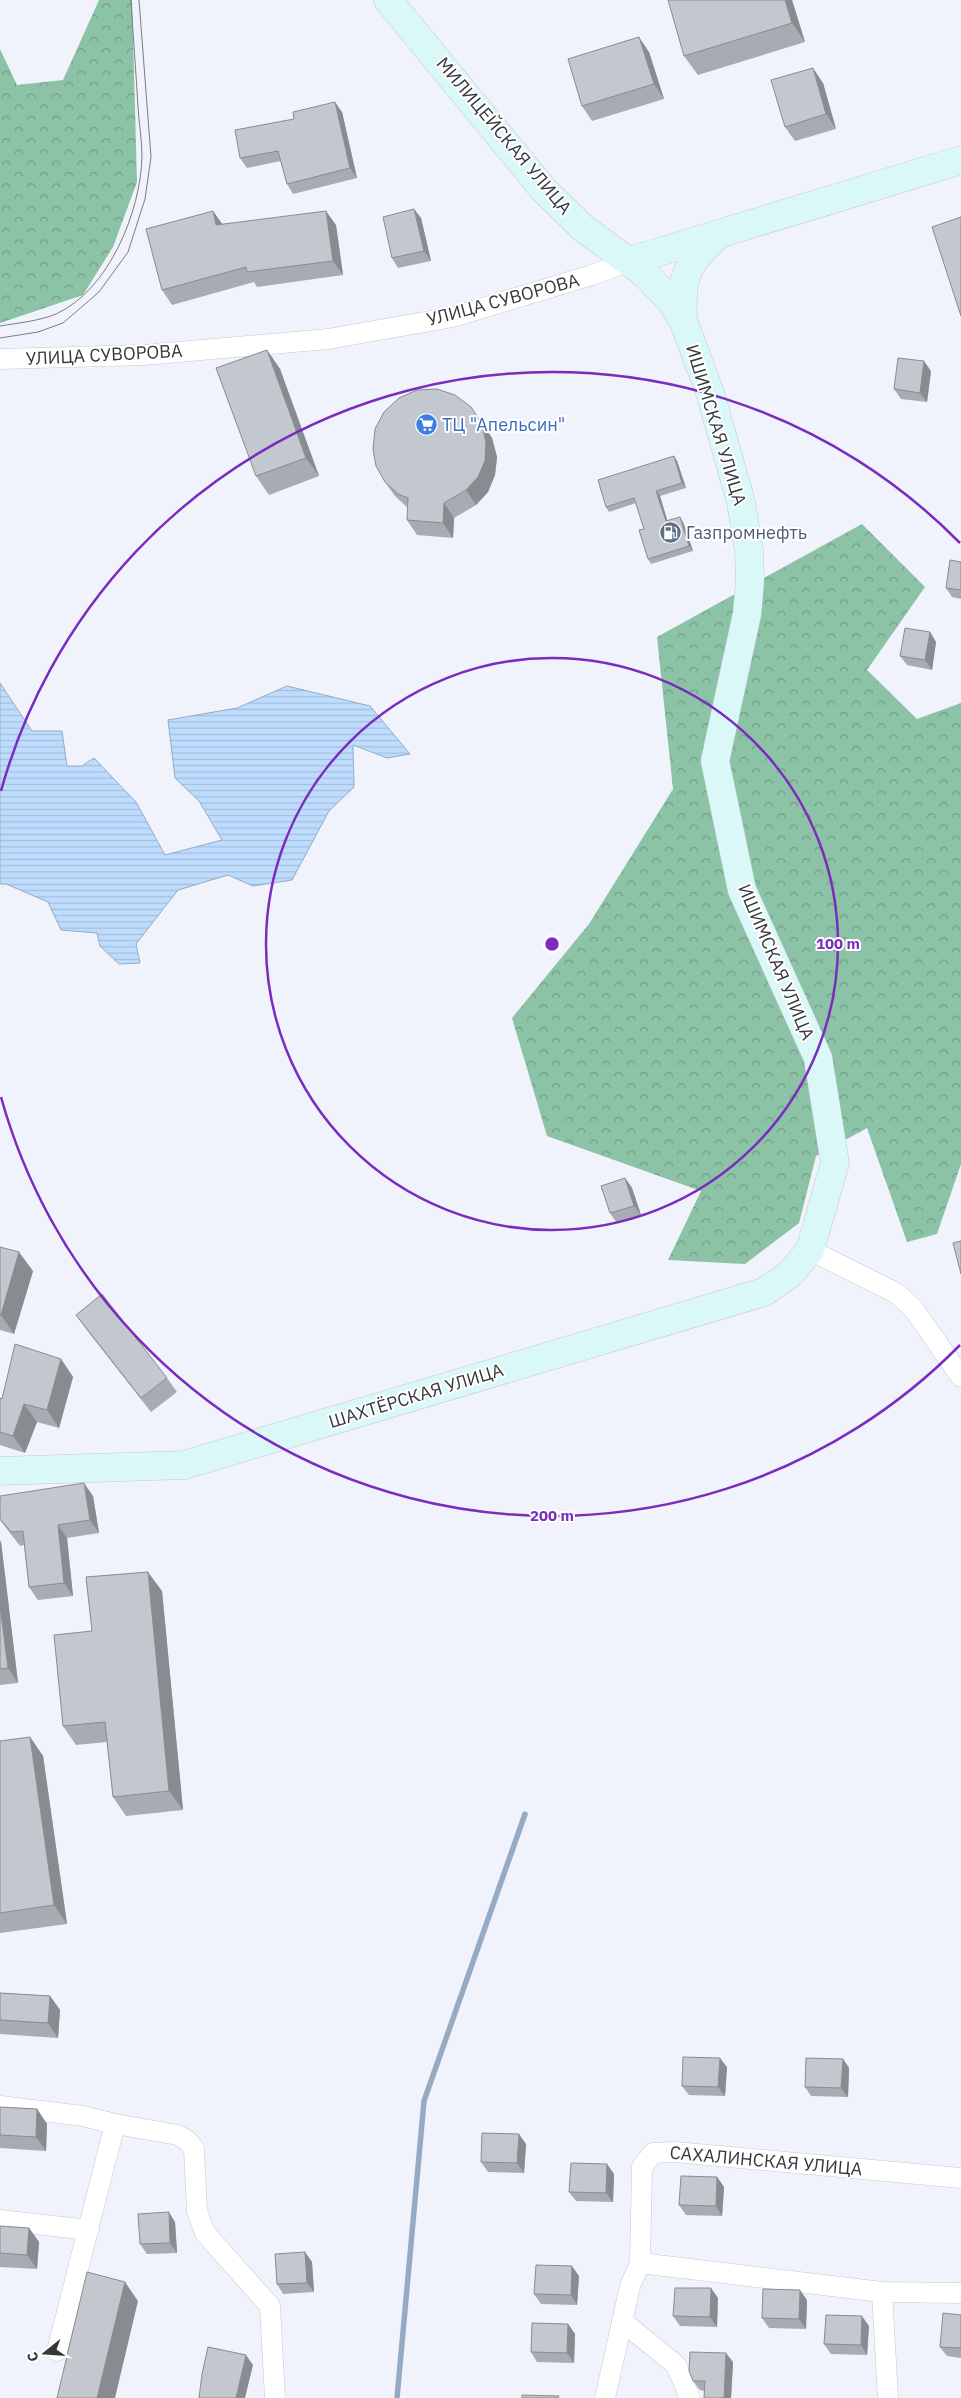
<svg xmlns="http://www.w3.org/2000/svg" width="961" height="2398" font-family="'IBM Plex Sans',sans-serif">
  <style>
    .forest { fill: url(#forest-crowns) }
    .water { fill: url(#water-rules); stroke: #95abc3 }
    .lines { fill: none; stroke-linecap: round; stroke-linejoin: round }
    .stream { stroke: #95abc3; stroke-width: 5.5 }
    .minor-casing { stroke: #c5c8cf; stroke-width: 21 }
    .secondary-casing { stroke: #c5c8cf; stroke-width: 29 }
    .minor { stroke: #fff; stroke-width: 20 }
    .secondary { stroke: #daf8f8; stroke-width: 28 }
    .tram { stroke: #7b7d82; stroke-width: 1 }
    .wall { fill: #a8abb1 }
    .shaded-wall { fill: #888b90 }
    .building { fill: #c3c7ce; stroke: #888b90 }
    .ring { fill: none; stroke: #7b2cbf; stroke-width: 2.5 }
    .labels { text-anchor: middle; stroke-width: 4; stroke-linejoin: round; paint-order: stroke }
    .street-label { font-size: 18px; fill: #36373a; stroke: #fff }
    .shop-label { font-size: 18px; fill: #366cbe; stroke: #fff; text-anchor: start }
    .service-label { font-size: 18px; fill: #4e5e75; stroke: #fff; text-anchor: start }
    .centre { fill: #7b2cbf; stroke: #fff; stroke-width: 2.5 }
    .ring-label { font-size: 15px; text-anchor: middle; font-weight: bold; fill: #7b2cbf; stroke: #fff; stroke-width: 4; stroke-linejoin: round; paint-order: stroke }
  </style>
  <defs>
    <pattern id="forest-crowns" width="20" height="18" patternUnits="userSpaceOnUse" patternTransform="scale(1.25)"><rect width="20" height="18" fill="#8cc2a5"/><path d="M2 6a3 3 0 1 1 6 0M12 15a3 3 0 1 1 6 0" fill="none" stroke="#739e87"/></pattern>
    <pattern id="water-rules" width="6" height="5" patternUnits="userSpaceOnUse" patternTransform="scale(1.25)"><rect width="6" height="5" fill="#beddfe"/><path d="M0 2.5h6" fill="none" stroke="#a4beda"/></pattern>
  </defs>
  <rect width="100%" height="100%" fill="#f0f3fb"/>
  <!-- forest -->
  <g class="forest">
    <polygon points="99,0 132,0 137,182 113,247 83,295 0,323 0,49 17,85 63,80"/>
    <polygon points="862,524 925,587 867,670 917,719 961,703 961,1164 937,1234 907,1242 867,1128 816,1156 799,1223 745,1264 668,1260 701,1191 547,1136 512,1018 589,924 673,789 657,637"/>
  </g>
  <!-- water -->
  <polygon class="water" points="0,683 32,731 62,731 67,766 82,766 94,758 136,802 165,855 222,840 199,801 175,778 168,720 237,708 287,686 370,706 410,754 387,758 353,745 354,787 329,811 292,880 253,886 228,875 178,890 136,944 140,963 119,964 100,946 97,933 61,930 48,902 6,884 0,884"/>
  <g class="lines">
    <!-- stream -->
    <polyline class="stream" points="397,2398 424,2101 525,1814"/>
    <defs>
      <g id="minor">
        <polyline points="0,359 144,355 328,339 453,317 592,275 630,261"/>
        <polyline points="810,1250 896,1293 913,1308 961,1377"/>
        <polyline points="0,2106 83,2116 115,2124 178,2135 188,2141 194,2149 197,2211 205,2233 270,2306 275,2398"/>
        <polyline points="0,2220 89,2230"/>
        <polyline points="640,2263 882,2292 961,2293"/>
        <polyline points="882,2292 888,2398"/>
        <polyline points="622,2321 676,2365 690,2398"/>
        <polyline points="57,2351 115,2124"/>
        <polyline points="605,2398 630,2286 640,2263 642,2167 653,2153 675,2152 961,2178"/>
      </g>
      <g id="secondary">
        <polyline points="630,261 961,160"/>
        <path d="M683,320c-2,-43 2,-55 34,-84"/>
        <polyline points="0,1471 184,1465 764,1292 790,1274 810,1250 835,1163 818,1058 742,890 715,761 747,614 750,580 749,551 741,502 710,393 683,320 670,300 644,273 583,228 544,190 388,0"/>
      </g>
    </defs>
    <!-- minor casing -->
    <use href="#minor" class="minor-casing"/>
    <!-- secondary casing -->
    <use href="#secondary" class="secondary-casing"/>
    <!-- minor -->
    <use href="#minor" class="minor"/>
    <!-- secondary -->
    <use href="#secondary" class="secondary"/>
    <!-- tram -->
    <g class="tram">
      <path d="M0,326c18,-3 39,-5 56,-12 53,-24 85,-103 86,-158 0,-16 -3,-33 -4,-49 -2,-36 -5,-71 -7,-107"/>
      <polyline points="0,338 38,332 63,323 99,292 128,252 145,199 151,157 139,0"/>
    </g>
  </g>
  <!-- wall -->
  <g class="wall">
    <polygon points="792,0 805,42 698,75 684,56"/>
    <polygon points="649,52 664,99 592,121 582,106"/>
    <polygon points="823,83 836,129 795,141 785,127"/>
    <polygon points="342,112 357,178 293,194 287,184 281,161 247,168 240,158"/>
    <polygon points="421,218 431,261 398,268 392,258"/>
    <polygon points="222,224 336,225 343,275 257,287 254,282 172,305 162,290"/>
    <polygon points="267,350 280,369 319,476 269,495 256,476"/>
    <polygon points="931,371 927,402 901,399 894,389"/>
    <polygon points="471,407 492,438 497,457 495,475 488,492 476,505 454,518 453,538 417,535 407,520 408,508 395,496 385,482"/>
    <polygon points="674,456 677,461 686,488 660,496 667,521 683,522 693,551 651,564 648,559 644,529 636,503 609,512 606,507"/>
    <polygon points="961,562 961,599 952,597 946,588"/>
    <polygon points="930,632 936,642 932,670 907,665 900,656"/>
    <polygon points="625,1178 632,1188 641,1215 617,1223 610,1213"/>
    <polygon points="0,1247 33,1271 14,1334 0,1330"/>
    <polygon points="76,1315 167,1378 177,1392 151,1412 86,1329"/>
    <polygon points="61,1359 73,1377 59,1428 37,1422 25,1453 0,1445 0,1398 2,1399"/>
    <polygon points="0,1496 93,1496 99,1533 67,1538 73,1596 38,1600 29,1587 24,1545 20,1546 0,1520"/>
    <polygon points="0,1541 1,1542 18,1683 0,1685"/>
    <polygon points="162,1591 183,1810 126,1816 113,1797 107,1742 76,1745 63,1726 92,1631"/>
    <polygon points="30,1737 43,1756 67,1924 0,1933 0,1740 1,1741"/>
    <polygon points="0,1993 50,1996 60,2010 58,2038 0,2034"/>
    <polygon points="843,2059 849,2068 848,2097 811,2096 805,2087"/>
    <polygon points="727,2067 725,2096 689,2095 682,2086"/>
    <polygon points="0,2107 37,2109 47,2124 46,2151 0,2148"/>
    <polygon points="526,2144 524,2173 488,2172 481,2162"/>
    <polygon points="614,2174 613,2202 576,2201 569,2192"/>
    <polygon points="717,2177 724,2187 722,2216 686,2215 679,2205"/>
    <polygon points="175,2222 177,2253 147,2254 140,2244"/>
    <polygon points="0,2226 29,2228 39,2242 37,2269 0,2267"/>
    <polygon points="305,2252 312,2262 314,2292 283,2294 277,2284"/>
    <polygon points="579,2276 577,2305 541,2304 534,2294"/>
    <polygon points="718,2298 717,2327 680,2326 673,2316"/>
    <polygon points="807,2300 806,2329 769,2328 762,2318"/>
    <polygon points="961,2315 961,2358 947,2356 940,2347"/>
    <polygon points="568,2324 575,2334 574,2363 537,2362 531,2352"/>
    <polygon points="869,2326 867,2355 831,2354 824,2344"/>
    <polygon points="733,2362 731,2398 704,2398 705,2391 700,2390 693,2381"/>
  </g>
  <!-- shaded-wall -->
  <g class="shaded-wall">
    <polygon points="785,0 792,0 805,42 792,23"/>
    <polygon points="639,37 649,52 664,99 654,84"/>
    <polygon points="813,68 823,83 836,129 826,114"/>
    <polygon points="335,102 342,112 357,178 350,168"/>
    <polygon points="414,209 421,218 431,261 424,251"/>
    <polygon points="213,211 223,225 216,225"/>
    <polygon points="326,211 336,225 343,275 333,261"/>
    <polygon points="267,350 280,369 319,476 306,458"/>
    <polygon points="924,361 931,371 927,402 920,393"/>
    <polygon points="471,407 492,438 497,457 495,475 488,492 476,505 466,490"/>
    <polygon points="674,456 677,461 686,488 682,483"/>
    <polygon points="656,491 660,496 669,526 666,521"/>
    <polygon points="444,503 454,518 453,538 443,523"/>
    <polygon points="680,517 683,522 693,551 689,546"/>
    <polygon points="930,632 936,642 932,670 925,660"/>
    <polygon points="625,1178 632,1188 641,1215 634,1206"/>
    <polygon points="19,1252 33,1271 14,1334 1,1315"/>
    <polygon points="61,1359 73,1377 59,1428 47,1410"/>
    <polygon points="24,1404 37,1422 25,1453 13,1436"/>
    <polygon points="84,1483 93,1496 99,1533 90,1520"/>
    <polygon points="58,1525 67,1538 73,1596 64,1583"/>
    <polygon points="0,1541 1,1542 18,1683 8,1668 0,1605"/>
    <polygon points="148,1572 162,1591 183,1810 169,1791"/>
    <polygon points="30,1737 43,1756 67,1924 54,1905"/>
    <polygon points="50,1996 60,2010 58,2038 48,2023"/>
    <polygon points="720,2058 727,2067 725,2096 718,2087"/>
    <polygon points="843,2059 849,2068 848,2097 841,2088"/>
    <polygon points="37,2109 47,2124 46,2151 36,2137"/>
    <polygon points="519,2134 526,2144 524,2173 517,2163"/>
    <polygon points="607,2164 614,2174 613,2202 606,2193"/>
    <polygon points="717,2177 724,2187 722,2216 716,2206"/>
    <polygon points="169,2212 175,2222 177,2253 170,2243"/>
    <polygon points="29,2228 39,2242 37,2269 27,2255"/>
    <polygon points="305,2252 312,2262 314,2292 307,2283"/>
    <polygon points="572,2266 579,2276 577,2305 571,2295"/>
    <polygon points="125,2282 138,2301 115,2398 97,2398"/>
    <polygon points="711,2288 718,2298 717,2327 710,2317"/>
    <polygon points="800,2290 807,2300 806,2329 799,2319"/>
    <polygon points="862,2316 869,2326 867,2355 861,2345"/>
    <polygon points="568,2324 575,2334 574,2363 567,2353"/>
    <polygon points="726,2353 733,2362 731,2398 724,2398"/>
    <polygon points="246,2355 253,2365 245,2398 236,2398"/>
  </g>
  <!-- building -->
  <g class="building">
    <polygon points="668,0 785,0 792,23 684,56"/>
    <polygon points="639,37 654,84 582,106 568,59"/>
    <polygon points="813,68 826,114 785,127 771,80"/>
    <polygon points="335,102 350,168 287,184 278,151 240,158 235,130 294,119 293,112"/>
    <polygon points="414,209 424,251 392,258 383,217"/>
    <polygon points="213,211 216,225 326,211 333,261 247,272 246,267 162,290 146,229"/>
    <polygon points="961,217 961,316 932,227"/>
    <polygon points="267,350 306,458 256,476 216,368"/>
    <polygon points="898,358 924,361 920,393 894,389"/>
    <polygon points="437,389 455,395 471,407 482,424 486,443 485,461 478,477 466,490 444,503 443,523 407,520 408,498 398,494 385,482 376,466 373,449 375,429 384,412 399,398 417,390"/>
    <polygon points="674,456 682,483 656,491 666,521 680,517 689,546 648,559 639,530 644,529 634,498 606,507 598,480"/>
    <polygon points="950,560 961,562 961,590 946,588"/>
    <polygon points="905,628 930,632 925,660 900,656"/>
    <polygon points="625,1178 634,1206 610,1213 601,1186"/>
    <polygon points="961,1241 961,1274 953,1243"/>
    <polygon points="0,1247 19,1252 1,1315 0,1315"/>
    <polygon points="102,1294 167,1378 141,1398 76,1315"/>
    <polygon points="15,1344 61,1359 47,1410 24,1404 13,1436 0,1432 0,1398 2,1399"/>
    <polygon points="84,1483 90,1520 58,1525 64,1583 29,1587 23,1531 11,1532 0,1519 0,1496"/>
    <polygon points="148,1572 169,1791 113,1797 105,1722 63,1726 54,1635 92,1631 86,1577"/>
    <polygon points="0,1605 8,1668 0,1669"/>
    <polygon points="30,1737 54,1905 0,1913 0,1741"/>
    <polygon points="0,1993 50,1996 48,2023 0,2020"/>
    <polygon points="683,2057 720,2058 718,2087 682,2086"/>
    <polygon points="806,2058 843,2059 841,2088 805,2087"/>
    <polygon points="0,2107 37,2109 36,2137 0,2135"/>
    <polygon points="482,2133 519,2134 517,2163 481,2162"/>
    <polygon points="571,2163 607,2164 606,2193 569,2192"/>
    <polygon points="681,2176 717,2177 716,2206 679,2205"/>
    <polygon points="169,2212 170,2243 140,2244 138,2214"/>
    <polygon points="0,2226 29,2228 27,2255 0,2253"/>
    <polygon points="305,2252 307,2283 277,2284 275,2254"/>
    <polygon points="536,2265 572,2266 571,2295 534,2294"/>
    <polygon points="87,2272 125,2282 97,2398 57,2398"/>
    <polygon points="675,2288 711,2288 710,2317 673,2316"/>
    <polygon points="763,2289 800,2290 799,2319 762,2318"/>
    <polygon points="943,2313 961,2315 961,2348 940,2347"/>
    <polygon points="826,2315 862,2316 861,2345 824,2344"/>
    <polygon points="532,2323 568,2324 567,2353 531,2352"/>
    <polygon points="208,2347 246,2355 236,2398 199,2398 202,2374"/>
    <polygon points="690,2352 726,2353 724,2398 704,2398 705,2381 693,2381 689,2371"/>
    <polygon points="522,2395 559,2396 558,2398 522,2398"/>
  </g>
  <!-- distance rings -->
  <g class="ring">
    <circle cx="552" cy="944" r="286"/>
    <path d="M960 1345A572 572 0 0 1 1 1097M1 791A572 572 0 0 1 960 543"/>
  </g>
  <!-- icons -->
  <defs>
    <symbol id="supermarket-disc" viewBox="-11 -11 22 22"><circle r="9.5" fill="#3f7fe0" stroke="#fff"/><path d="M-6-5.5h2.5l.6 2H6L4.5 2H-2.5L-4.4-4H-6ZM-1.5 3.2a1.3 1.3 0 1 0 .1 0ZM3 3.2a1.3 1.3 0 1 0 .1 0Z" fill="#fff"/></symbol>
    <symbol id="fuel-disc" viewBox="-11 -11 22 22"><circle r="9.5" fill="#5c6f8a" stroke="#fff"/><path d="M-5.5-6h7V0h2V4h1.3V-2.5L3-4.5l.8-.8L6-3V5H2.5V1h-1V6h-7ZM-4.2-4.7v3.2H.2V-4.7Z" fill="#fff"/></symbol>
  </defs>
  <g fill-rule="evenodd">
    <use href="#supermarket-disc" x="414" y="412" width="25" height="25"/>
    <use href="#fuel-disc" x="658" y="520" width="25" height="25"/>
  </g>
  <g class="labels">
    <!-- street labels -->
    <g class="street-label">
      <text transform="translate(504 136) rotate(50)" y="6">МИЛИЦЕЙСКАЯ УЛИЦА</text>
      <text transform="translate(503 300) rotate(-15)" y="6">УЛИЦА СУВОРОВА</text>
      <text transform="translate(104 355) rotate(-3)" y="6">УЛИЦА СУВОРОВА</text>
      <text transform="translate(716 425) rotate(73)" y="6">ИШИМСКАЯ УЛИЦА</text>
      <text transform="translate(776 962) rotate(67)" y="6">ИШИМСКАЯ УЛИЦА</text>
      <text transform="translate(416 1396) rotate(-17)" y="6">ШАХТЁРСКАЯ УЛИЦА</text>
      <text transform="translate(766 2161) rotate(5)" y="6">САХАЛИНСКАЯ УЛИЦА</text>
    </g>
    <!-- shop labels -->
    <g class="shop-label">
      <text x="442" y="431">ТЦ "Апельсин"</text>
    </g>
    <!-- service labels -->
    <g class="service-label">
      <text x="686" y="539">Газпромнефть</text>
    </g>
  </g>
  <circle cx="552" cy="944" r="8" class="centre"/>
  <g class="ring-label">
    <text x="838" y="949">100 m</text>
    <text x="552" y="1521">200 m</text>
  </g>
  <!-- north arrow -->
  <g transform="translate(45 2353) rotate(253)" stroke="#ffffff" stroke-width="4" paint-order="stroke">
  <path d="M0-4L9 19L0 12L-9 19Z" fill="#36373a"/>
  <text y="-8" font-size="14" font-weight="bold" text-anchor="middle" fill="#36373a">С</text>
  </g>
</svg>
